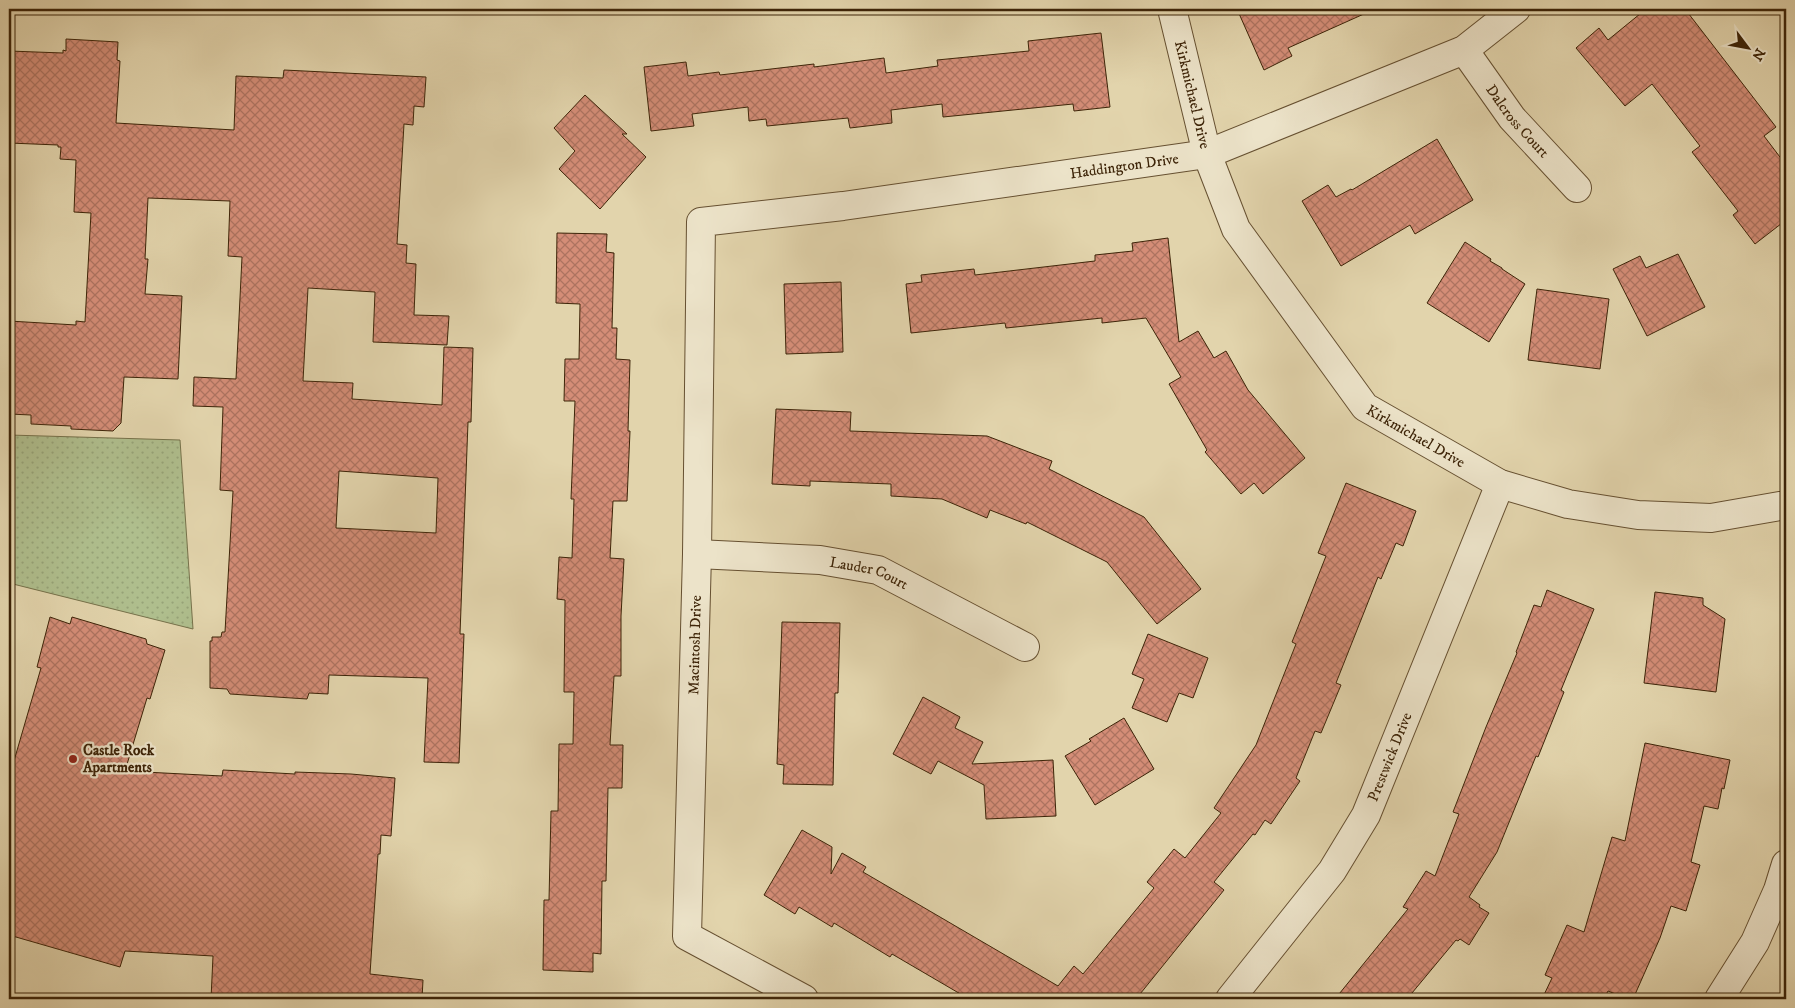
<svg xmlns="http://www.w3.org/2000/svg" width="1795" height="1008" font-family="'IM FELL DW Pica',serif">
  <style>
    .grass { fill: url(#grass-dots); stroke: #76714a }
    .building { fill: url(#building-cross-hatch); stroke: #3d2408; fill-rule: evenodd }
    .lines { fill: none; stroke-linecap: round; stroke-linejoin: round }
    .minor-casing { stroke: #665031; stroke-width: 30 }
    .minor { stroke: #ece3c9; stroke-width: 28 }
    .poi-dot { fill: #8f2418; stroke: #ece3c9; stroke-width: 2 }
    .labels { text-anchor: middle; stroke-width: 4.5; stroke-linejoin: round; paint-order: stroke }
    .street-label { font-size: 15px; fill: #3d2408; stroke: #ece3c9 }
    .poi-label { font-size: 15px; font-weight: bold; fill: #3d2408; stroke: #ece3c9; text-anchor: start }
  </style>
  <defs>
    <pattern id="grass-dots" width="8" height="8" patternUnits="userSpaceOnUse" patternTransform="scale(1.25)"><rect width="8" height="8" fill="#afbe8d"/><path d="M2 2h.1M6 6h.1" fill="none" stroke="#97a378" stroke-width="1.8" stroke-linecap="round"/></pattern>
    <pattern id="building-cross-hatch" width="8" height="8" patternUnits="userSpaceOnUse" patternTransform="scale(1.25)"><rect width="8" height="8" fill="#d48d77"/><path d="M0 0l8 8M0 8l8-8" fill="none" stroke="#ad7360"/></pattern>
  </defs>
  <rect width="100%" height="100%" fill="#e2d4ac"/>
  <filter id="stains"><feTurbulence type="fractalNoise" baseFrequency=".004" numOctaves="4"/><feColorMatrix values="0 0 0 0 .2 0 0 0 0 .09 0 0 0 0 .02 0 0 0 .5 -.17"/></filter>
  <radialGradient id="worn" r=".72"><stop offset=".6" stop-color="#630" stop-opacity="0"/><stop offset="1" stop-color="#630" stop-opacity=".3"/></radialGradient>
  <!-- grass -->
  <polygon class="grass" points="9,435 180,440 193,629 9,583"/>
  <!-- building -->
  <g class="building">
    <polygon points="1237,9 1375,9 1288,48 1292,56 1264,70"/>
    <polygon points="1646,9 1685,9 1776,127 1764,136 1786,165 1786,220 1755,244 1733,215 1738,211 1692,152 1700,146 1652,84 1625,106 1576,48 1599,28 1608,40"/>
    <polygon points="1101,33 1110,107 1074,111 1073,104 943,117 942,104 891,110 892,123 850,128 848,118 767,126 766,119 749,121 748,107 692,114 694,126 651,131 644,67 686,62 688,76 719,72 720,75 814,64 814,67 884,58 886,73 938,66 937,60 1029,51 1028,41"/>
    <path d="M66,39l52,3 -1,18 3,1 -4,62 118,7 2,-54 47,2 1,-8 142,7 -2,30 -10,-1 -1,19 -9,-1 -7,120 10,1 -1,18 10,1 -2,51 35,1 -2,29 -74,-3 2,-50 -67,-4 -5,93 50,2 -1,16 90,6 2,-58 29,1 -2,74h-3l-8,212h4l-5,129 -35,-1 4,-84 -99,-3 -1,19 -19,-1 -2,6 -77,-5 -3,-5 -17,-1v-47h2v-4h9l1,-5h3l8,-141 -13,-1 3,-83 -30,-1 1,-29 42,2 6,-122 -14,-1 2,-55 -82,-3 -3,61h3l-3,35 37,2 -4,83 -54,-2 -3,46 -8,8 -42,-2v-3l-40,-2v-9l-22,-1v-93l67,4v-4l9,1 6,-109 -17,-1 2,-52 -16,-1 1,-12h-3v-2l-49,-2v-92l54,2v-3l3,1zM339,471l99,7 -2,55 -100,-5z"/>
    <polygon points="585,95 627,134 622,134 646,157 600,209 559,169 575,151 554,128"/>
    <polygon points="1437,139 1473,200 1415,234 1410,225 1341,266 1302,201 1328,185 1336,197 1351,189 1352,190"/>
    <polygon points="557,233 607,234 606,252 614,253 612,328 617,328 616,359 630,360 628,431 630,431 627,501 613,501 610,558 624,559 621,616 621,676 614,676 610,745 623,745 622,788 608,788 606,881 602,881 601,954 593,953 593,972 543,970 544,900 549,900 551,811 558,811 559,744 573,744 574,692 564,692 565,600 557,599 559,557 572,558 574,499 571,499 575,401 564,401 565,359 579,359 580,304 556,303"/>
    <polygon points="1168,238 1179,342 1198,331 1214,358 1226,351 1248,390 1305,458 1263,494 1254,483 1241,494 1205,452 1207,450 1169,384 1181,377 1146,318 1102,323 1102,318 1006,328 1005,323 911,333 906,284 922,282 921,275 974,269 975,275 1095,261 1095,255 1133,251 1132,243"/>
    <polygon points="1465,242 1491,259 1490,261 1502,268 1502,269 1525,284 1489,342 1427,303"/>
    <polygon points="1678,254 1705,307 1647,336 1613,269 1640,256 1646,268"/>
    <polygon points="841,282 843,352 786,354 784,284"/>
    <polygon points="1537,289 1609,299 1600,369 1528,360"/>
    <polygon points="776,409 851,412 850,431 987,436 1052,461 1049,469 1144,517 1201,589 1157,624 1107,562 1027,522 1026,524 990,510 987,518 942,499 891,496 891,484 810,481 810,486 772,484"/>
    <polygon points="1346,483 1416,511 1403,546 1396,543 1381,579 1378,577 1336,683 1341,685 1321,733 1315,731 1296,778 1300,781 1271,824 1265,820 1255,835 1253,834 1214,882 1224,890 1136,999 969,999 892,954 890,957 834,923 832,927 799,907 795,914 764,895 802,830 832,847 831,874 842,853 866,867 863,872 1058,986 1074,966 1083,974 1154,888 1147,882 1174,849 1185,858 1221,813 1214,808 1256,745 1296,644 1292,642 1326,556 1318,553"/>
    <polygon points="1547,590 1594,609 1561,690 1564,692 1538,757 1536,756 1497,852 1469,897 1480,905 1479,907 1489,913 1469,945 1460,939 1458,941 1456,940 1407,999 1335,999 1408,909 1403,907 1426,871 1435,876 1459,814 1453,812 1486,727 1517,653 1516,652 1534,605 1541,607"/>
    <polygon points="1655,592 1703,598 1703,605 1725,619 1716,692 1644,683"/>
    <polygon points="50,617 70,624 72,617 146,639 147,644 165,650 150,699 147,698 125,771 222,776 223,770 295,774 295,772 351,774 395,778 391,836 381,835 380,854 378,854 370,974 423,980 422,999 211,999 213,956 125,951 120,967 9,935 9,778 41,668 37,667"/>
    <polygon points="782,622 840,623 838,693 835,693 833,785 783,784 784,765 777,764"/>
    <polygon points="1148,634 1208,658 1193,698 1179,693 1167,722 1132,708 1144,679 1132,674"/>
    <polygon points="923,697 960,717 955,728 983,742 972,764 1053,760 1056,816 986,819 984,785 938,761 931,774 893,754"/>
    <polygon points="1124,718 1154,769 1095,805 1065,756 1091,741 1089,739"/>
    <polygon points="1645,743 1730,760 1724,789 1722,788 1718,809 1704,806 1691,862 1700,865 1686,911 1671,906 1660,938 1633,999 1628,999 1608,991 1604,999 1542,999 1552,978 1545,975 1567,925 1584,932 1612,837 1625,841"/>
  </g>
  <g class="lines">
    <defs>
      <g id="minor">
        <path id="s1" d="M1172,9l35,145 29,75 129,178 135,77 68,20 70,11 73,3 75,-13"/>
        <path id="s2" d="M1464,50l48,68 65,70"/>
        <path id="s3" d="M697,554l123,6 58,10 147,77"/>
        <path id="s4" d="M804,999l-117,-63 10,-382 4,-332 142,-16 364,-52 257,-104 52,-41"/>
        <path id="s5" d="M1230,999l102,-128 34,-56 134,-331"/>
        <polyline points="1719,999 1755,942 1778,890 1786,864"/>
      </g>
    </defs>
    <!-- minor casing -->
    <use href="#minor" class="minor-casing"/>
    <!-- minor -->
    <use href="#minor" class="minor"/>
  </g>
  <!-- markers -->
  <circle class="poi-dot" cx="73" cy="759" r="5"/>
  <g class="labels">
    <!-- street labels -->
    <g class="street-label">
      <text dy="5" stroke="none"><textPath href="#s1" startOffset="88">Kirkmichael Drive</textPath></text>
      <text dy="5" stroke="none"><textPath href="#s2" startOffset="89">Dalcross Court</textPath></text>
      <text dy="5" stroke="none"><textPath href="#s4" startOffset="1274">Haddington Drive</textPath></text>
      <text dy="5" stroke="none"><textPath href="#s1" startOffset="508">Kirkmichael Drive</textPath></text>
      <text dy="5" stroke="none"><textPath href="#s3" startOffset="174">Lauder Court</textPath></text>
      <text dy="5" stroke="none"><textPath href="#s4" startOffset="424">Macintosh Drive</textPath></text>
      <text dy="5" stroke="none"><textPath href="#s5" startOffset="292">Prestwick Drive</textPath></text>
    </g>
    <!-- poi labels -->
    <g class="poi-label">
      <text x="83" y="755">Castle Rock<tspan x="83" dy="17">Apartments</tspan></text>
    </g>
  </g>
  <!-- margin -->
  <rect width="1795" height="1008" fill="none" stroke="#e2d4ac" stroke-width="30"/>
  <rect x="10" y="10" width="1775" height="988" fill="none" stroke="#3d2408" stroke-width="2.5"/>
  <rect x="15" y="15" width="1765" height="978" fill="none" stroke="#3d2408"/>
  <!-- north arrow -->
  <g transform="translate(1748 48) rotate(122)" stroke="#ece3c9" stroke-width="4" paint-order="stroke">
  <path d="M0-4L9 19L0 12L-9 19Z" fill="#3d2408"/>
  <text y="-8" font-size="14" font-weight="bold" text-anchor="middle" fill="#3d2408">N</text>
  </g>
  <rect width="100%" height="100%" filter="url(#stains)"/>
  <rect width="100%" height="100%" fill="url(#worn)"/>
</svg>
